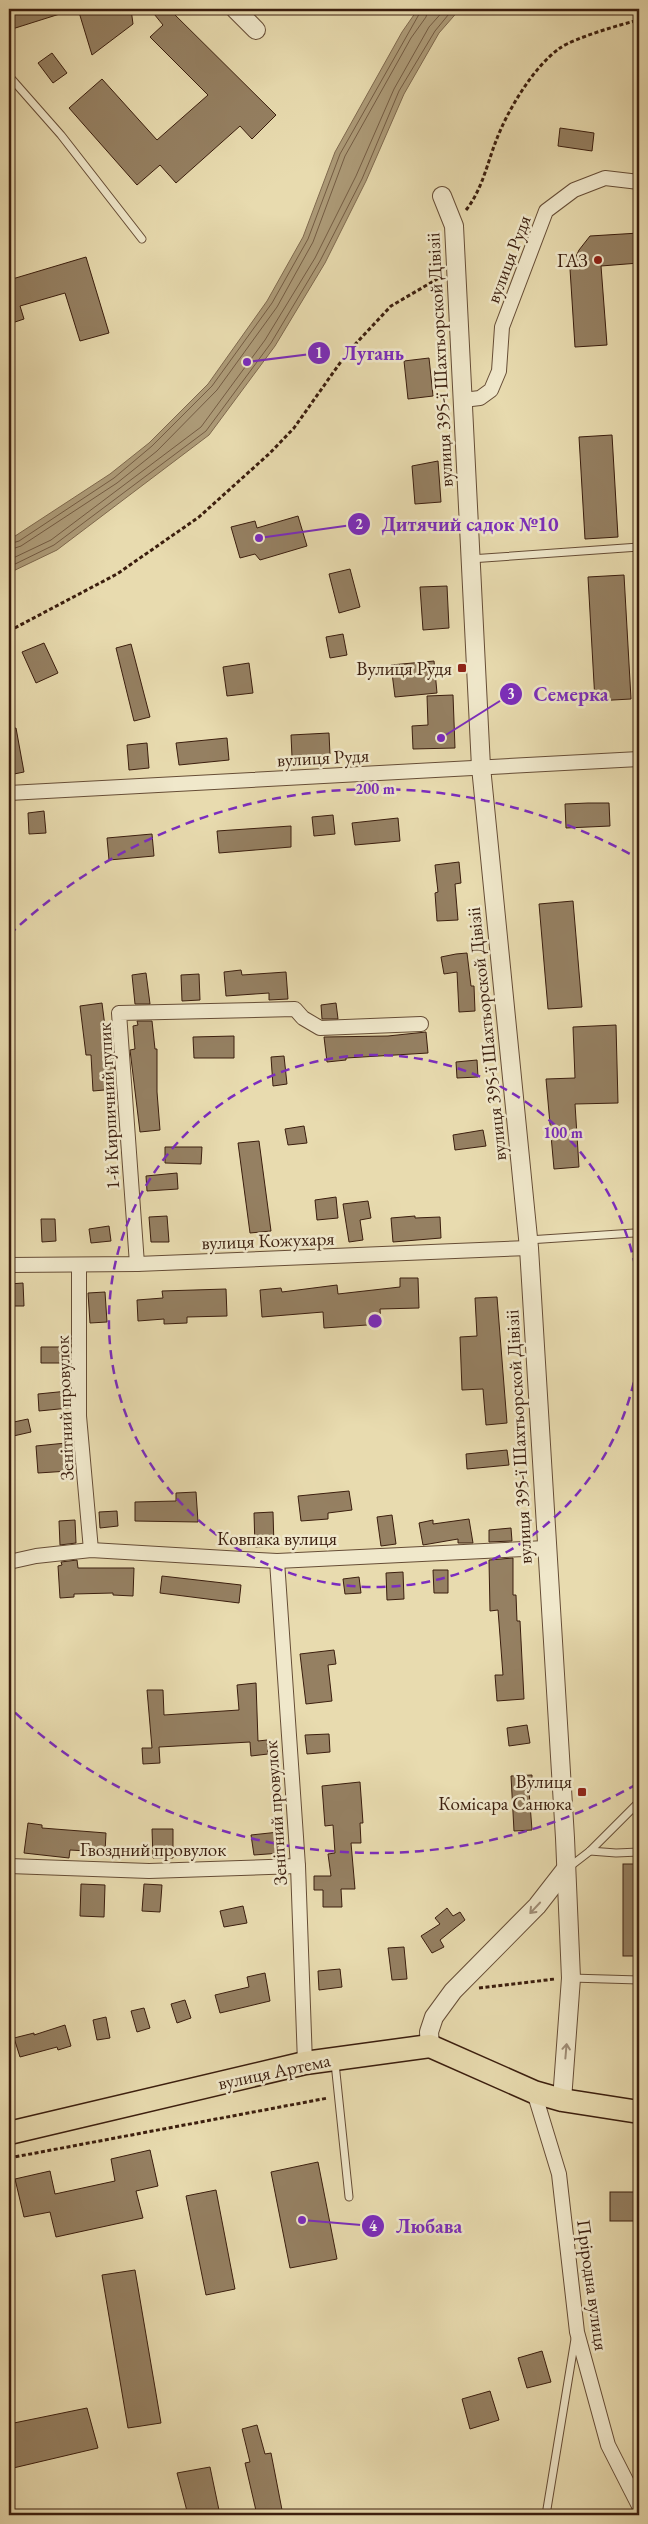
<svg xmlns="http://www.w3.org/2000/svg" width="648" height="2524" font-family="'EB Garamond',serif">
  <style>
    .water { fill: #ad9b78; stroke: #7f694e }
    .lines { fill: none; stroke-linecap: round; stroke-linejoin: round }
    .shore { stroke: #745c43; stroke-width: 1 }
    .building { fill: #958062; stroke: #3b1e0e }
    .service-casing { stroke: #664d36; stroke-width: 9 }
    .minor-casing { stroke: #664d36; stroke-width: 16 }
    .tertiary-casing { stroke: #664d36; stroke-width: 20 }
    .primary-casing { stroke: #3b1e0e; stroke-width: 25 }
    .path { stroke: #3b1e0e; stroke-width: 3; stroke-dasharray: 4 2.5; stroke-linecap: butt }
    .service { stroke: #f0e8cb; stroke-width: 7 }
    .minor { stroke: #f0e8cb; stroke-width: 14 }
    .tertiary { stroke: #f0e8cb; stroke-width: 18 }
    .primary { stroke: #e8dbaf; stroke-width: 22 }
    .oneway { stroke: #9f8d76 }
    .ring { fill: none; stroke: #7b2cbf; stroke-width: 2.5; stroke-dasharray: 9 6 }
    .poi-dot { fill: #8f2418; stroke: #f0e8cb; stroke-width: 2 }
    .labels { text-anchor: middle; stroke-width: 5; stroke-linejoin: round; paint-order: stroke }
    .street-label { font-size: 19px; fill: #3b1e0e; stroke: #f0e8cb }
    .poi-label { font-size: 19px; fill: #3b1e0e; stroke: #f0e8cb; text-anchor: end }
    .centre { fill: #7b2cbf; stroke: #f0e8cb; stroke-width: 2.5 }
    .ring-label { font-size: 15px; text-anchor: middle; font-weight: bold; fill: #7b2cbf; stroke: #f0e8cb; stroke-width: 5; stroke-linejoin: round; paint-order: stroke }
    .leader { fill: none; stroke: #7b2cbf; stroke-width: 2 }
    .callout-dot { fill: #7b2cbf; stroke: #f0e8cb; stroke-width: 2 }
    .mark-label { font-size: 15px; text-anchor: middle; font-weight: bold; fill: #fff }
    .callout-label { font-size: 20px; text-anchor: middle; font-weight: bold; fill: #7b2cbf; stroke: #f0e8cb; stroke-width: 5; stroke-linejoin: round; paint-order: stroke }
  </style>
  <rect width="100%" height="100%" fill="#e8dbaf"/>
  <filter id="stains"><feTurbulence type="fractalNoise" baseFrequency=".004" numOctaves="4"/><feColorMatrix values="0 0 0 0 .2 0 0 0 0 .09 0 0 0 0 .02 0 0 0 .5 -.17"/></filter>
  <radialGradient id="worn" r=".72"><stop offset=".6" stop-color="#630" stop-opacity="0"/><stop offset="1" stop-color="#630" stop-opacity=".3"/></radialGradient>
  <!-- water -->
  <polygon class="water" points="418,9 460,9 439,33 404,94 366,181 325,263 275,346 209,435 57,550 9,573 9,540 110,474 149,443 208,384 267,301 303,237 335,152 402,32"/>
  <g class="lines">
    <!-- shore -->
    <g class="shore">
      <polyline points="9,544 19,541 114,478 152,446 212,386 272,303 308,239 340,154 422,9"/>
      <polyline points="9,550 21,546 117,483 157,451 217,390 277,307 313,242 345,156 411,38 426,17 428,9"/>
      <polyline points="9,560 51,540 201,427 265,340 315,258 356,176 394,89 429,27 445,9"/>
      <polyline points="9,567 54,545 206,431 271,343 320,261 362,179 399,91 435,31 453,9"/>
    </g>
  </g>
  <!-- building -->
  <g class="building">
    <polygon points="9,9 66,9 66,12 9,30"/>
    <polygon points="78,9 131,9 133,24 92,55"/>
    <polygon points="150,9 169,9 276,115 252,139 240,126 176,183 160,165 137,185 69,108 102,79 157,140 208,95 150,37 163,25"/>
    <polygon points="52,53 67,73 53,83 38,63"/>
    <polygon points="560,128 594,133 592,151 558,146"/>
    <polygon points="639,233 639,263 601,266 607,345 575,347 570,269 579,250 590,236"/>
    <polygon points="86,257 109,333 80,341 65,293 20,306 24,319 9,324 9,280"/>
    <polygon points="429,358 433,396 408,399 404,361"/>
    <polygon points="612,435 618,537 585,539 579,437"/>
    <polygon points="438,461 441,502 415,504 412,466"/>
    <polygon points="298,516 307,546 260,560 255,554 240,558 231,527 255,521 257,528"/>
    <polygon points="350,569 360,607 339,613 329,574"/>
    <polygon points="624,575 631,699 595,701 588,577"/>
    <polygon points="447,586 449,628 423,630 420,587"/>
    <polygon points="343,634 347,655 330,658 326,637"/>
    <polygon points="44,643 58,673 36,683 22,652"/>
    <polygon points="131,644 150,717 134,721 116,648"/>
    <polygon points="434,661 437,693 395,697 391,665"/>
    <polygon points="249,663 253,693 227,696 223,667"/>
    <polygon points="453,695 455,748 413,749 412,726 428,725 427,696"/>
    <polygon points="16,728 24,772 9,775 9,729"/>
    <polygon points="329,733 330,755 292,757 291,735"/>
    <polygon points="227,738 229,760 179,765 176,743"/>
    <polygon points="147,743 149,768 129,770 127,745"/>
    <polygon points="588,803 609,803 610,826 566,828 565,804"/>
    <polygon points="44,811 46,833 29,834 28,813"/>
    <polygon points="333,815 335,834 314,836 312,817"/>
    <polygon points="398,818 400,841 355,845 352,823"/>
    <polygon points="291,826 291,847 219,853 217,831"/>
    <polygon points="152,834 154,856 109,860 107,838"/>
    <polygon points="459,862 461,883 455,884 458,920 437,921 435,893 438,892 435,865"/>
    <polygon points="573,901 582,1007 548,1009 539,904"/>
    <polygon points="456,954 467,953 471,986 474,986 475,1011 459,1012 457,972 444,974 441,957"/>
    <polygon points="241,970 242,975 286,972 288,999 269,1000 269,993 226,996 224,972"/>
    <polygon points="146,973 150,1004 135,1004 132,975"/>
    <polygon points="199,974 200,1000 182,1001 181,975"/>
    <polygon points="102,1003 108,1050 113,1050 116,1089 93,1091 91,1055 86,1055 80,1006"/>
    <polygon points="336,1003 338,1019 322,1019 321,1005"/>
    <polygon points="137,1021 152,1021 155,1049 157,1049 157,1092 160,1130 140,1132 130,1050 135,1049 133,1026 138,1025"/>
    <polygon points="616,1025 618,1103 575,1104 579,1167 554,1169 546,1079 575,1078 573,1027"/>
    <polygon points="426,1032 428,1053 346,1058 346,1060 327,1062 324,1037 388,1036"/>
    <polygon points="234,1036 234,1058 194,1058 193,1037"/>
    <polygon points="284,1056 287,1084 273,1086 271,1057"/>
    <polygon points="477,1060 478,1077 457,1078 456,1062"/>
    <polygon points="304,1126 307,1143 288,1145 285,1129"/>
    <polygon points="483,1130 486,1146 455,1150 453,1135"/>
    <polygon points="259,1141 271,1231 250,1233 238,1143"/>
    <polygon points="165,1147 202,1147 201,1164 165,1163"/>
    <polygon points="177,1173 178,1189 147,1191 146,1176"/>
    <polygon points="336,1197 338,1218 317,1220 315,1200"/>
    <polygon points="368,1201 371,1218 360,1220 363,1240 349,1242 343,1204"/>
    <polygon points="167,1216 169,1242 151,1242 149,1217"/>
    <polygon points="415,1216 415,1218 440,1217 441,1238 393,1242 391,1218"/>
    <polygon points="41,1219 55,1219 56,1241 42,1242"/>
    <polygon points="109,1226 111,1241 91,1243 89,1229"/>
    <polygon points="400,1278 418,1278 419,1308 380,1309 381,1324 324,1328 323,1312 262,1317 260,1290 281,1288 282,1292 337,1285 338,1294 400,1287"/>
    <polygon points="23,1283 24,1306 10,1306 9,1284"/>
    <polygon points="226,1289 227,1316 187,1317 187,1323 164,1324 164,1319 138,1321 137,1300 163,1298 162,1291"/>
    <polygon points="105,1292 107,1322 90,1323 88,1293"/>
    <polygon points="497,1297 507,1423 486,1425 483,1389 462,1390 460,1337 477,1336 475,1298"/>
    <polygon points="41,1347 65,1347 66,1363 41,1363"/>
    <polygon points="68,1391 69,1408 39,1411 38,1394"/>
    <polygon points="28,1419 31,1432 9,1437 9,1423"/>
    <polygon points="66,1443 69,1471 38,1473 36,1446"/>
    <polygon points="507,1450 509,1465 467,1469 466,1454"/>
    <polygon points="349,1491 352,1510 328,1513 328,1519 301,1521 298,1496"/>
    <polygon points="196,1492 198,1522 135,1521 135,1502 176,1501 176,1493"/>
    <polygon points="117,1511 118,1526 100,1528 99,1512"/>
    <polygon points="273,1512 274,1546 255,1547 254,1513"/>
    <polygon points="392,1515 396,1544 381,1546 377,1517"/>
    <polygon points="469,1519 473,1543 458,1543 458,1539 423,1545 419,1523 433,1520 433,1524"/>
    <polygon points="75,1520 76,1543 60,1545 59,1521"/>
    <polygon points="511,1528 512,1541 489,1542 489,1530"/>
    <polygon points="513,1558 513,1595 516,1595 517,1621 520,1621 524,1699 497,1701 495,1675 503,1675 498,1610 490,1611 489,1560"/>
    <polygon points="77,1560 78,1568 134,1568 133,1596 113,1595 113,1593 74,1594 74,1597 60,1598 58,1566 62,1565 61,1562"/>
    <polygon points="433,1570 448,1570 448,1593 434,1593"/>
    <polygon points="403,1572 404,1599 387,1600 386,1573"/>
    <polygon points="162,1576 241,1585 239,1603 160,1593"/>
    <polygon points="359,1577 361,1593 345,1594 343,1579"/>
    <polygon points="334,1650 336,1664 328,1665 332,1701 306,1704 300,1654"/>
    <polygon points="256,1683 258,1741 267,1740 268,1754 251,1756 250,1742 159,1747 160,1763 143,1764 142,1748 152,1748 147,1690 163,1690 164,1715 239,1710 237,1685"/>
    <polygon points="527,1725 530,1743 509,1746 507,1728"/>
    <polygon points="329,1734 330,1752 307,1754 305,1735"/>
    <polygon points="532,1775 532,1791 529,1791 532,1830 514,1831 511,1776"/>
    <polygon points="360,1782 363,1823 360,1823 361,1843 351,1843 355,1889 341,1889 342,1907 323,1907 323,1890 314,1890 314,1876 331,1876 328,1854 335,1853 333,1825 325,1826 322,1786"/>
    <polygon points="28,1823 42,1825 42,1828 106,1833 105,1852 70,1850 69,1858 24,1853"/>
    <polygon points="152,1829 173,1829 173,1858 153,1858"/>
    <polygon points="279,1832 281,1853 254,1855 251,1835"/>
    <rect x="623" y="1864" width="16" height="92"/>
    <polygon points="81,1884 105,1885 104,1917 80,1916"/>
    <polygon points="144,1884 162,1885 160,1912 142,1911"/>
    <polygon points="243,1906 247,1923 224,1927 220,1911"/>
    <polygon points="447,1908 453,1916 460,1912 465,1920 440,1940 444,1947 432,1953 421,1936 440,1924 435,1918"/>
    <polygon points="404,1947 407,1979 392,1980 388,1948"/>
    <polygon points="340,1969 342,1987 319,1990 318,1971"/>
    <polygon points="265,1973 270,2001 220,2013 215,1995 249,1987 247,1977"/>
    <polygon points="185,2000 191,2018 177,2023 171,2004"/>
    <polygon points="144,2008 150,2028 137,2032 131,2011"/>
    <polygon points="106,2017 110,2038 97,2040 93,2020"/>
    <polygon points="65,2025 71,2046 58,2050 57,2047 20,2057 14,2038 34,2033 34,2035"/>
    <polygon points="150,2150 158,2186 136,2191 143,2218 56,2237 50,2212 24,2217 15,2179 50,2171 55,2194 115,2181 111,2159"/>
    <polygon points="318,2162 337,2259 290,2268 271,2172"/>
    <polygon points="216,2190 235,2289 206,2295 186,2196"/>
    <rect x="610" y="2192" width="29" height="29"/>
    <polygon points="135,2270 161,2423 128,2428 102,2275"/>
    <polygon points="542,2351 551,2382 527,2388 518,2358"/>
    <polygon points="490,2391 499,2420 470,2429 462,2399"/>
    <polygon points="87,2408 98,2448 9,2469 9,2424"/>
    <polygon points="257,2425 265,2454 271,2453 283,2515 257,2515 245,2463 250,2462 242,2429"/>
    <polygon points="210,2467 220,2515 188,2515 177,2473"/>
  </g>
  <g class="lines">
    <defs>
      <g id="service">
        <polyline points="9,76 61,135 142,239"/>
        <polyline points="470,559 639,547"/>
        <polyline points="528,1240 634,1233"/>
        <polyline points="590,1851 616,1853 639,1852"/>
        <polyline points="568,1868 590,1851 639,1802"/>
        <polyline points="571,1978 639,1980"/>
        <polyline points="335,2063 349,2197"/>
        <polyline points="546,2515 575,2339"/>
      </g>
      <g id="minor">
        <polyline points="463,400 480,398 491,390 499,371 502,327 546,211 574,190 605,178 639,182"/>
        <polyline points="9,793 639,759"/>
        <polyline points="137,1264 119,1013 295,1009 303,1018 320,1028 421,1024"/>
        <polyline points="9,1265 137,1264 529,1248"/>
        <polyline points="79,1265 79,1416 91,1550"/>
        <polyline points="277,1561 298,1866 305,2063"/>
        <polyline points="9,1562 36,1556 91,1550 277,1561 546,1548"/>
        <polyline points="9,1866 149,1871 298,1866"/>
        <polyline points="534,2092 559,2174 577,2332 608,2445 639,2506"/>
      </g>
      <g id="tertiary">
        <polyline points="235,9 256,30"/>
        <polyline points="442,196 454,226 481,767 529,1248 565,1838 571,1978 562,2100"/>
        <polyline points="430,2046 429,2032 434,2017 453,1991 537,1906 565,1870"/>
      </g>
      <polyline id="primary" points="9,2133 305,2063 430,2046 534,2092 562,2100 639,2112"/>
    </defs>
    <!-- service casing -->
    <use href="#service" class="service-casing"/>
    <!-- minor casing -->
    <use href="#minor" class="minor-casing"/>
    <!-- tertiary casing -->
    <use href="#tertiary" class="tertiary-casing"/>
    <!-- primary casing -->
    <use href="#primary" class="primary-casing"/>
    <!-- path -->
    <g class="path">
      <path d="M466,210c16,-20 21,-46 30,-69 11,-30 38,-75 64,-93 14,-10 62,-24 79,-28"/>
      <polyline points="9,631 117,574 199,517 270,453 294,428 347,353 391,306 439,278"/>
      <polyline points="479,1988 555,1979"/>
      <polyline points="9,2158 328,2098"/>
    </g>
    <!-- service -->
    <use href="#service" class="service"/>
    <!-- minor -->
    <use href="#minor" class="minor"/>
    <!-- tertiary -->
    <use href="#tertiary" class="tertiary"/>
    <!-- primary -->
    <use href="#primary" class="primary"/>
  </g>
  <!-- one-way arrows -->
  <defs><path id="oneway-shaft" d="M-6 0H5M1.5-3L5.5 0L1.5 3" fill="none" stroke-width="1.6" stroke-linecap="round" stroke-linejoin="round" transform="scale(1.25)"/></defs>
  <g class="oneway">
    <use href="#oneway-shaft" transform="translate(535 1908) rotate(133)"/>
    <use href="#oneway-shaft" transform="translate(566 2051) rotate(-85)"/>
  </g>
  <!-- distance rings -->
  <g class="ring">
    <path d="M639 1353A266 266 0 1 1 639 1289"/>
    <path d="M637 1784A532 532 0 0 1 9 1707M9 935A532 532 0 0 1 637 858"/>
  </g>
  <!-- markers -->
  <g class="poi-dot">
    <circle cx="598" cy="260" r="5"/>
    <rect x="457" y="663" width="10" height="10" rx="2.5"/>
    <rect x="577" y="1787" width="10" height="10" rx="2.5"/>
  </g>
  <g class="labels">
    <!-- street labels -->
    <g class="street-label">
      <text transform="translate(508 259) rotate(-69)" y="7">вулиця Рудя</text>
      <text transform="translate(439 360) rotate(-93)" y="7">вулиця 395-ї Шахтьорской Дівізіі</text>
      <text transform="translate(323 757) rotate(-3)" y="7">вулиця Рудя</text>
      <text transform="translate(486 1034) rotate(-96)" y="7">вулиця 395-ї Шахтьорской Дівізіі</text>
      <text transform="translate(108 1106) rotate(-93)" y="7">1-й Кирпичний тупик</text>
      <text transform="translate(268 1240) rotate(-2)" y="7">вулиця Кожухаря</text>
      <text transform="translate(64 1408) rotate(-92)" y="7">Зенітний провулок</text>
      <text transform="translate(518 1437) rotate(-93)" y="7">вулиця 395-ї Шахтьорской Дівізіі</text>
      <text x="277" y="1545">Ковпака вулиця</text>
      <text transform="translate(275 1813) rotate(-94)" y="7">Зенітний провулок</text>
      <text x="153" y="1856">Гвоздний провулок</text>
      <text transform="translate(274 2071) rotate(-12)" y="7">вулиця Артема</text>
      <text transform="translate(593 2285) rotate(82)" y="7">Пріродна вулиця</text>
    </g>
    <!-- poi labels -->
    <g class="poi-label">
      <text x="588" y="267">ГАЗ</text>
      <text x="452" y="675">Вулиця Рудя</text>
      <text x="572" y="1788">Вулиця<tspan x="572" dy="22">Комісара Санюка</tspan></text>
    </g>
  </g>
  <circle cx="375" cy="1321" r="8" class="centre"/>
  <g class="ring-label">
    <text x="375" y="794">200 m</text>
    <text x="563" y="1138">100 m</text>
  </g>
  <!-- callouts -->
  <path class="leader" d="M247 362L319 353M259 538L359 524M441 738L511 694M302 2220L373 2226"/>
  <g class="callout-dot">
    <circle cx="247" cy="362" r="5"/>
    <circle cx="259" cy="538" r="5"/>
    <circle cx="441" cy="738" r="5"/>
    <circle cx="302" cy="2220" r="5"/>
    <circle cx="319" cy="353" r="12"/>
    <circle cx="359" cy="524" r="12"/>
    <circle cx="511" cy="694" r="12"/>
    <circle cx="373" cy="2226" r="12"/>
  </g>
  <g class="mark-label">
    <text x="319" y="358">1</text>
    <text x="359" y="529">2</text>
    <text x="511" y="699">3</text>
    <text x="373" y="2231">4</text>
  </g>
  <g class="callout-label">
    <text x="373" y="360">Лугань</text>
    <text x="470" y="531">Дитячий садок №10</text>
    <text x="571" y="701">Семерка</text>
    <text x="429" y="2233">Любава</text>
  </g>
  <!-- margin -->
  <rect width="648" height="2524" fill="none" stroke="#e8dbaf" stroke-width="30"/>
  <rect x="10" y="10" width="628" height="2504" fill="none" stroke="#3b1e0e" stroke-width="2.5"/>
  <rect x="15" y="15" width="618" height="2494" fill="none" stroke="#3b1e0e"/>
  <rect width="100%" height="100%" filter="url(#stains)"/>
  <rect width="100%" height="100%" fill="url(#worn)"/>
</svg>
